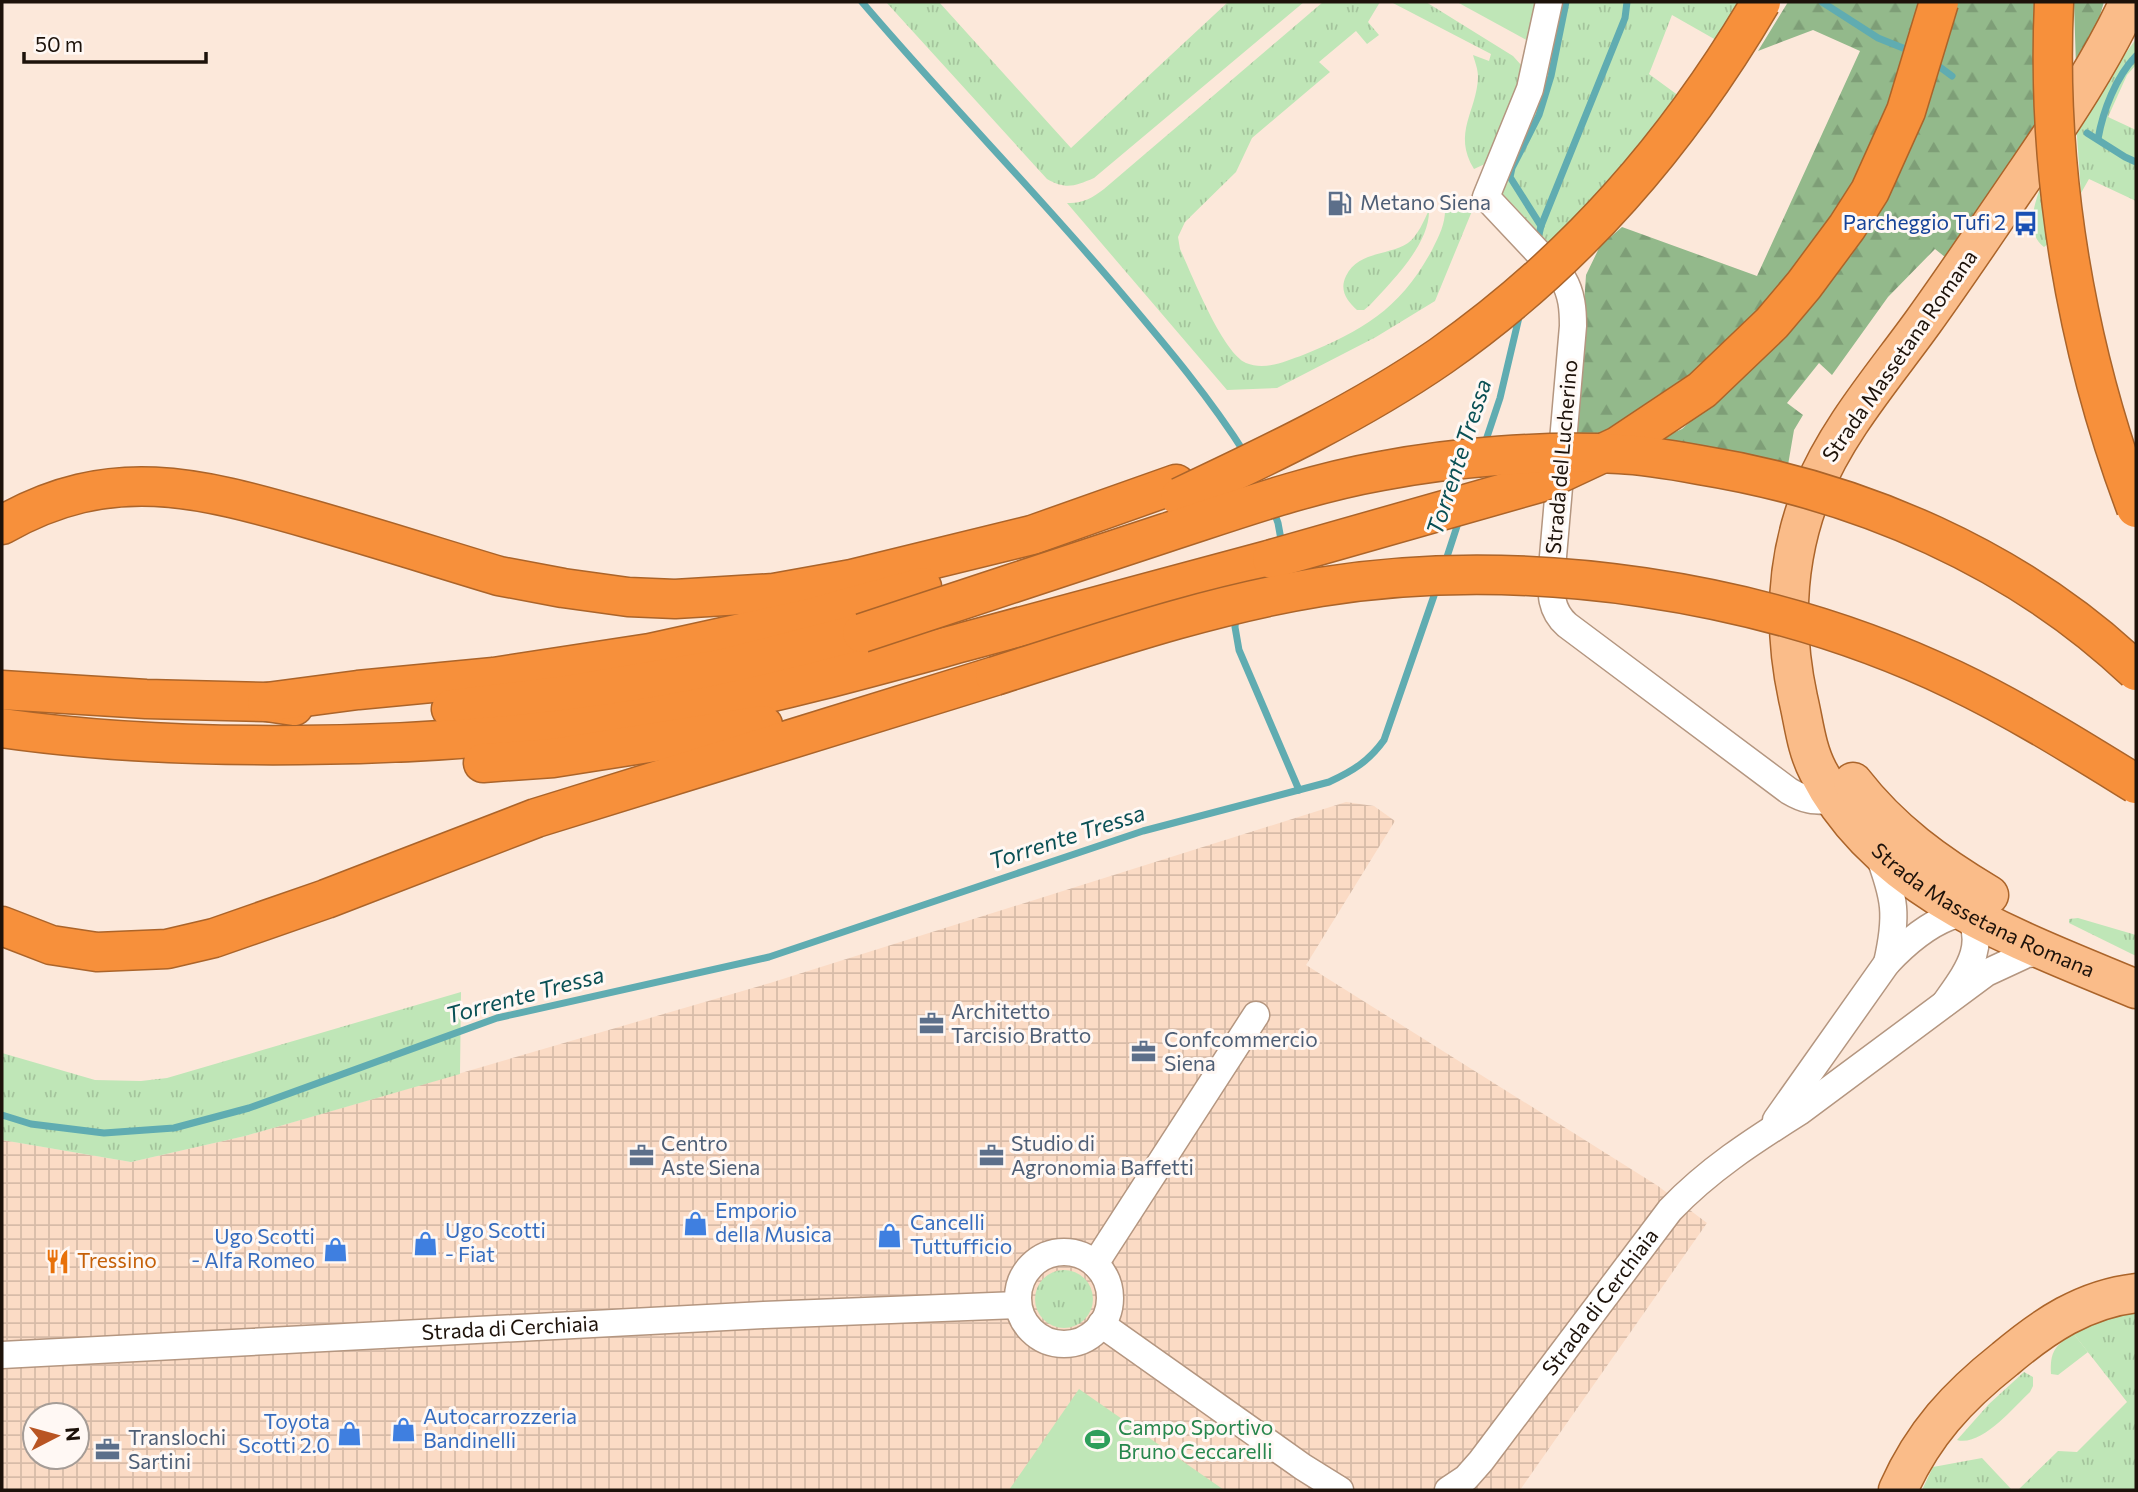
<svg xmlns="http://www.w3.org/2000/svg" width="2138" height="1492" font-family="Commissioner,sans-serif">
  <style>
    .industrial { fill: url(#industrial-grid); fill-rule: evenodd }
    .grass { fill: url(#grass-tufts) }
    .forest { fill: url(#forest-firs) }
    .green { fill: #bfe6b7 }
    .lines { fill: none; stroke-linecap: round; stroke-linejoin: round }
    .stream { stroke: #60acb1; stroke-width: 7 }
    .street-casing { stroke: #b49680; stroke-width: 29 }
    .primary-casing { stroke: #ab642a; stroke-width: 41 }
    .highway-casing { stroke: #ab642a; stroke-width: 41 }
    .street { stroke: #fff; stroke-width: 26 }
    .primary { stroke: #fabc89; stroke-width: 38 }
    .highway { stroke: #f7903b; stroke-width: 38 }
    .highway-bridge-casing { stroke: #ab642a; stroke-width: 41; stroke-linecap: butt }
    .highway-bridge { stroke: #f7903b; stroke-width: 38 }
    .labels { text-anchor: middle; stroke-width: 6; stroke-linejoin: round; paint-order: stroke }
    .service-label { font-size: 21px; fill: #4e5e75; stroke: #fff8f4; text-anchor: start }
    .transit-label { font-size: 21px; fill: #164399; stroke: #fff8f4; text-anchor: end }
    .street-label { font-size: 21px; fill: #1d120a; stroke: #fff8f4 }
    .shop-label { font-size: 21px; fill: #366cbe; stroke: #fff8f4; text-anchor: start }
    .food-label { font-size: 21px; fill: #c56008; stroke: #fff8f4; text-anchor: start }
    .leisure-label { font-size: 21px; fill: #27864d; stroke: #fff8f4; text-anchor: start }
    .water-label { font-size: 23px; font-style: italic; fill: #0a5055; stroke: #fff8f4 }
  </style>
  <defs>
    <pattern id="industrial-grid" width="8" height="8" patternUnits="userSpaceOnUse" patternTransform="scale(1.75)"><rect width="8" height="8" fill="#fbdbc5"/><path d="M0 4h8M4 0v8" fill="none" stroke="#d7bba8"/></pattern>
    <pattern id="grass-tufts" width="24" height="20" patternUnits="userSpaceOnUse" patternTransform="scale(1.75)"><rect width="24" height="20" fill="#bfe6b7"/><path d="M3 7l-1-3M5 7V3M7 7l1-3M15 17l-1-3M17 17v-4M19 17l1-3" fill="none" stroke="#a4c49c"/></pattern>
    <pattern id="forest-firs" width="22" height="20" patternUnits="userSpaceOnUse" patternTransform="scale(1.75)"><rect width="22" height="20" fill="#93b98b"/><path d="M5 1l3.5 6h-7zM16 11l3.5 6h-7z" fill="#7e9e77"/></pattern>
  </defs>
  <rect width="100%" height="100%" fill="#fce8da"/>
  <!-- industrial -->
  <path class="industrial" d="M1346,802l28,4 21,15 -89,144 352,221 49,37 -187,267h-1518v-350l129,22 114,-26 525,-153zM35,1415h42v42h-42z"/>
  <!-- grass -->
  <g class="grass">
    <path d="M886,2h53l132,146 157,-146h76l-210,176c-19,8 -28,12 -47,1z"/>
    <path d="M1323,2h57l-12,20 11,13 -12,9 -11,-13 -37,31 11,10 -78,66 -16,34 -51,50 -7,15 2,12c12,26 42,103 66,114 19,8 40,-2 57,-8 61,-25 97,-46 129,-105 8,-16 14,-27 13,-45l16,-8 11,14 -37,90 -59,36 -99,51 -50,2 -160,-187c15,1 25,-5 37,-14z"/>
    <path d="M1391,2h35l87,54 9,10 1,6 -36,91 -13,6c-22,-36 3,-58 4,-92 0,-8 -3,-15 -5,-22l16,6 2,-7z"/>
    <polygon points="1558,2 1741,2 1716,40 1672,15 1649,74 1679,96 1614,176 1549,243 1497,188"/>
    <polygon points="2136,39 2136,65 2127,75 2108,117 2136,130 2136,201 2089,179 2081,193 2076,122"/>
    <path d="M2045,175l8,65 -9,7c-22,-17 -7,-50 1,-72z"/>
    <path d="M1429,210c1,34 -37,71 -59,95l-6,5h-7c-10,-9 -18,-20 -11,-34 12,-25 42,-20 62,-33 10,-7 16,-23 21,-33z"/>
    <polygon points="2078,918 2136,935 2136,956 2069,923 2069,919"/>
    <polygon points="461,992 460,1074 245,1136 131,1162 2,1140 2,1053 95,1080 141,1081 167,1078"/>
    <circle cx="1064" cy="1299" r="29"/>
    <polygon points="2136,1311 2136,1490 2018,1490 2058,1451 2077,1452 2127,1402 2073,1333 2113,1313"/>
    <path d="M2024,1372l9,5v9l-3,6c-17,16 -49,55 -73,48l32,-36z"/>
    <polygon points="1982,1458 2012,1490 1922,1490 1933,1467"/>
  </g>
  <!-- forest -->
  <g class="forest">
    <polygon points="1788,2 1928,2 1899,102 1832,228 1718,357 1609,439 1575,439 1586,275 1600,246 1622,227 1757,276 1860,51 1813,30 1758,51"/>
    <polygon points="1954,2 2043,2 2043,123 1945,257 1935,249 1888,297 1832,375 1819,363 1787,403 1803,415 1794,430 1788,465 1641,447 1682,429 1786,335"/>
    <polygon points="2074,2 2104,2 2098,22 2076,67"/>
  </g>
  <!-- green -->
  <g class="green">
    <polygon points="1457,2 1536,2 1530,42"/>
    <path d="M2073,1333l15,19 -30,23 -7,-1c-1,-24 4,-27 22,-41z"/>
    <polygon points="1079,1389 1224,1490 1009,1490"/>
  </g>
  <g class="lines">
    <!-- stream -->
    <g class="stream">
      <path d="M862,2c85,100 177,193 261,293 44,52 87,103 123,160"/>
      <polyline points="1822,2 1878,38 1913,52"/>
      <polyline points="1933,62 1952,76"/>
      <polyline points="2087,133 2125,157 2136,162"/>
      <path d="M2098,139c5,-29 18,-62 38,-83"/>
      <polyline points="1541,226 1510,177 1512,168 1539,115 1551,76 1566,2"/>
      <polyline points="1537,243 1541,226 1625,18 1627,2"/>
      <polyline points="1484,446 1500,398 1520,313"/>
      <polyline points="1273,509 1278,523 1282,545"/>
      <polyline points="1444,566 1460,517"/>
      <polyline points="1236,616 1235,627 1239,650 1299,790"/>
      <path d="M2,1115l29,9 73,9 70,-5 75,-20 248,-90 272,-61 374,-126 186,-49c24,-11 40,-21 55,-42l53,-153"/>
    </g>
    <defs>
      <g id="street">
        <path d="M1549,2l-19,87 -44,108 77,82c9,15 10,31 10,47l-21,242c-1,23 -3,41 15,57l222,166c27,16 34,6 61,12"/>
        <path d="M1878,853c17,45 20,62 9,110"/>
        <path d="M1945,1003c21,-30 46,-60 19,-96"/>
        <path d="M1776,1120l111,-157c17,-18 39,-37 62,-46 8,-4 18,-3 27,-4"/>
        <circle cx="1064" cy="1298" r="46"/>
        <polyline points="1095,1264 1256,1015"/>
        <polyline points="1101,1324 1303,1467 1340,1490"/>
        <path id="s1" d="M2,1355l762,-40 254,-10"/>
        <path id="s2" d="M1448,1490l18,-12 15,-17 189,-251c38,-40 83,-69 129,-98l187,-139 41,-19 22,-2"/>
      </g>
      <g id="primary">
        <path id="s3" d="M2129,2c-28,60 -64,114 -101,168 -35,51 -69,102 -105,152 -39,54 -86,108 -111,170 -27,68 -29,136 -14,206 6,25 8,50 20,73 61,121 201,169 318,218"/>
        <path d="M1853,782c38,49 84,82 136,113"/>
        <path d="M1898,1490c25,-56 59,-93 107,-131 39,-33 79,-60 131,-66"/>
      </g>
      <g id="highway">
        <path d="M2,525c109,-62 196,-38 308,-6 63,18 126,38 189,57l64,12 65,9 47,2 99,-6 78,-14 180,-44 144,-51"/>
        <polyline points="2,690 146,699 267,702 294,706"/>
        <polyline points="267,702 358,690 494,677 650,653 810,618 922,587"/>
        <polyline points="451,709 567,695 720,669 862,633"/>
        <path d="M2,728c98,14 198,18 298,17 132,-1 264,-11 394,-36 93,-18 185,-44 277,-69 101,-27 201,-54 301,-81"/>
        <polyline points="483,763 553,758 763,725"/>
        <polyline points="2,926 51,945 97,952 167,949 214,938 326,899 536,818 995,676"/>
      </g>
    </defs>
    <!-- street casing -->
    <use href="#street" class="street-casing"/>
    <!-- primary casing -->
    <use href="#primary" class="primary-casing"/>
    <!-- highway casing -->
    <use href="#highway" class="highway-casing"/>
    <!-- street -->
    <use href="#street" class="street"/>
    <!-- primary -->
    <use href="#primary" class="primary"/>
    <!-- highway -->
    <use href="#highway" class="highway"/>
    <defs>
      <g id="highway-bridge">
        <path d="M2054,2c-8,170 22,347 82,506"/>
        <path d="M1180,497c89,-42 180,-85 261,-141 135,-95 237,-213 320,-354"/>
        <polyline points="1272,559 1539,483 1618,446 1702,390 1772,323 1804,285 1847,227 1870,191 1906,111 1939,2"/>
        <path d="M862,633c101,-33 202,-67 303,-100 71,-23 143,-49 216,-62 72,-14 164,-21 238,-17 27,1 54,6 81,11 160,26 317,93 436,206"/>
        <path d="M995,676c107,-34 214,-71 325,-89 206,-33 446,3 634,93 63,30 122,67 182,104"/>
      </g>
    </defs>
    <!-- highway-bridge casing -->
    <use href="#highway-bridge" class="highway-bridge-casing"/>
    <!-- highway-bridge -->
    <use href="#highway-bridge" class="highway-bridge"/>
  </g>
  <!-- icons -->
  <defs>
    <symbol id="fuel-bare" viewBox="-9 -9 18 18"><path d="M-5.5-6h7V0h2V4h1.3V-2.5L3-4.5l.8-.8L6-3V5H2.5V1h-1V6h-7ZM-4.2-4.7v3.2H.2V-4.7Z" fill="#5c6f8a" stroke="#fff8f4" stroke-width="2.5" paint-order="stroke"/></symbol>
    <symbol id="bus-bare" viewBox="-9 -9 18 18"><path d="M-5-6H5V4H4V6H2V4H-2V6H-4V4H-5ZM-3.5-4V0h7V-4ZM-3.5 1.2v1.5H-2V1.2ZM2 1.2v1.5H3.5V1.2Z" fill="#1a4fb4" stroke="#fff8f4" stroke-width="2.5" paint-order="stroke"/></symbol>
    <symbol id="office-bare" viewBox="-9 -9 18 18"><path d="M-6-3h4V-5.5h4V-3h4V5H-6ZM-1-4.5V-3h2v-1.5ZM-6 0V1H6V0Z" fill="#5c6f8a" stroke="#fff8f4" stroke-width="2.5" paint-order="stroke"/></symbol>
    <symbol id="shop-bare" viewBox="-9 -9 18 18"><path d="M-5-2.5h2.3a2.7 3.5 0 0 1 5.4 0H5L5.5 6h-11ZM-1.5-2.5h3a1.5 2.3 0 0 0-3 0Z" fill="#3f7fe0" stroke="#fff8f4" stroke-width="2.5" paint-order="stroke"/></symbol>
    <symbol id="restaurant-bare" viewBox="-9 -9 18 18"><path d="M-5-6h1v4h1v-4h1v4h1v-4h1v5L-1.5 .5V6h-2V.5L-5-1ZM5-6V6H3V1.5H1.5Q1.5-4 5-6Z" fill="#e8710a" stroke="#fff8f4" stroke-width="2.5" paint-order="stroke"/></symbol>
    <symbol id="stadium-bare" viewBox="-9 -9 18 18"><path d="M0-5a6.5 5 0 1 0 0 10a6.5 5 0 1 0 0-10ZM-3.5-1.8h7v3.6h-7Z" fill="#2e9e5b" stroke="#fff8f4" stroke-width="2.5" paint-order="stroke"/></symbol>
  </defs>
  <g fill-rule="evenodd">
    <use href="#fuel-bare" x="1322" y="186" width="35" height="35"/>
    <use href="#bus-bare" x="2008" y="206" width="35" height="35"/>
    <use href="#office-bare" x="914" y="1006" width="35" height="35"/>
    <use href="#office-bare" x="1126" y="1034" width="35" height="35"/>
    <use href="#office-bare" x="624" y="1138" width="35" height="35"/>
    <use href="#office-bare" x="974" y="1138" width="35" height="35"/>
    <use href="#shop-bare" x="678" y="1206" width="35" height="35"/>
    <use href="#shop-bare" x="872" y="1218" width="35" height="35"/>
    <use href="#shop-bare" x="408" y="1226" width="35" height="35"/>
    <use href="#shop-bare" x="318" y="1232" width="35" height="35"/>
    <use href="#restaurant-bare" x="40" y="1244" width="35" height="35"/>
    <use href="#shop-bare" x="386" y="1412" width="35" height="35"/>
    <use href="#shop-bare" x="332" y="1416" width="35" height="35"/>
    <use href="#stadium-bare" x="1080" y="1422" width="35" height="35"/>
    <use href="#office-bare" x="90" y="1432" width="35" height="35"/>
  </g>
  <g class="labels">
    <!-- service labels -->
    <g class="service-label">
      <text x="1360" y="210">Metano Siena</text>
      <text x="951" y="1019">Architetto<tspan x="951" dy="24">Tarcisio Bratto</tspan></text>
      <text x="1164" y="1047">Confcommercio<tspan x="1164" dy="24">Siena</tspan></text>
      <text x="661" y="1151">Centro<tspan x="661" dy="24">Aste Siena</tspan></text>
      <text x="1011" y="1151">Studio di<tspan x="1011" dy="24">Agronomia Baffetti</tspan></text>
      <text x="128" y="1445">Translochi<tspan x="128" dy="24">Sartini</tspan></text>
    </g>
    <!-- transit labels -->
    <g class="transit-label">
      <text x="2006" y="230">Parcheggio Tufi 2</text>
    </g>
    <!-- street labels -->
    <g class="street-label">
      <text transform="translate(1900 356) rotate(-55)" y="7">Strada Massetana Romana</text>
      <text transform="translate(1562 457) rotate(-85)" y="7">Strada del Lucherino</text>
      <text dy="7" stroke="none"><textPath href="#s3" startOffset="1092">Strada Massetana Romana</textPath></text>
      <text dy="7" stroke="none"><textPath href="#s2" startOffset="243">Strada di Cerchiaia</textPath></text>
      <text dy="7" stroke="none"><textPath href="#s1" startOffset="509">Strada di Cerchiaia</textPath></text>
    </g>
    <!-- shop labels -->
    <g class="shop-label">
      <text x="715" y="1218">Emporio<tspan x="715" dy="24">della Musica</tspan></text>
      <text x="910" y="1230">Cancelli<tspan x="910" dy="24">Tuttufficio</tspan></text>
      <text x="445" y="1238">Ugo Scotti<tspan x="445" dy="24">- Fiat</tspan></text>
      <text x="315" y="1244" text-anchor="end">Ugo Scotti<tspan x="315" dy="24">- Alfa Romeo</tspan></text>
      <text x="423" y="1424">Autocarrozzeria<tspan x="423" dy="24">Bandinelli</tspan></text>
      <text x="330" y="1429" text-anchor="end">Toyota<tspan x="330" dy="24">Scotti 2.0</tspan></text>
    </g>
    <!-- food labels -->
    <g class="food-label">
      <text x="77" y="1268">Tressino</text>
    </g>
    <!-- leisure labels -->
    <g class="leisure-label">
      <text x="1118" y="1435">Campo Sportivo<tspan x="1118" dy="24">Bruno Ceccarelli</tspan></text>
    </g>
    <!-- water labels -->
    <g class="water-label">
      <text transform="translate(1459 457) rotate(-72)" y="8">Torrente Tressa</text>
      <text transform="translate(1067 837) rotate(-18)" y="8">Torrente Tressa</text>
      <text transform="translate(525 995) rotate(-15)" y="8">Torrente Tressa</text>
    </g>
  </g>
  <!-- border -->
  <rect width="2138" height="1492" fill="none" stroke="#1d120a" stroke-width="7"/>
  <!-- north arrow -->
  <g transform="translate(56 1436) rotate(84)"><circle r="33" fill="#fff8f4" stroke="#a59c96" stroke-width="2"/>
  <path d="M0-5L12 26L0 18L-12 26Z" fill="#b95523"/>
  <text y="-10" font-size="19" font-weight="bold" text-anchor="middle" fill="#1d120a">N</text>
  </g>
  <!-- scale -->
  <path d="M24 52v10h182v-10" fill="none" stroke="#1d120a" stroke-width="3.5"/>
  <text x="35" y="52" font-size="21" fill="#1d120a" stroke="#fff8f4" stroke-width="5" paint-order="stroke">50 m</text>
</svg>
